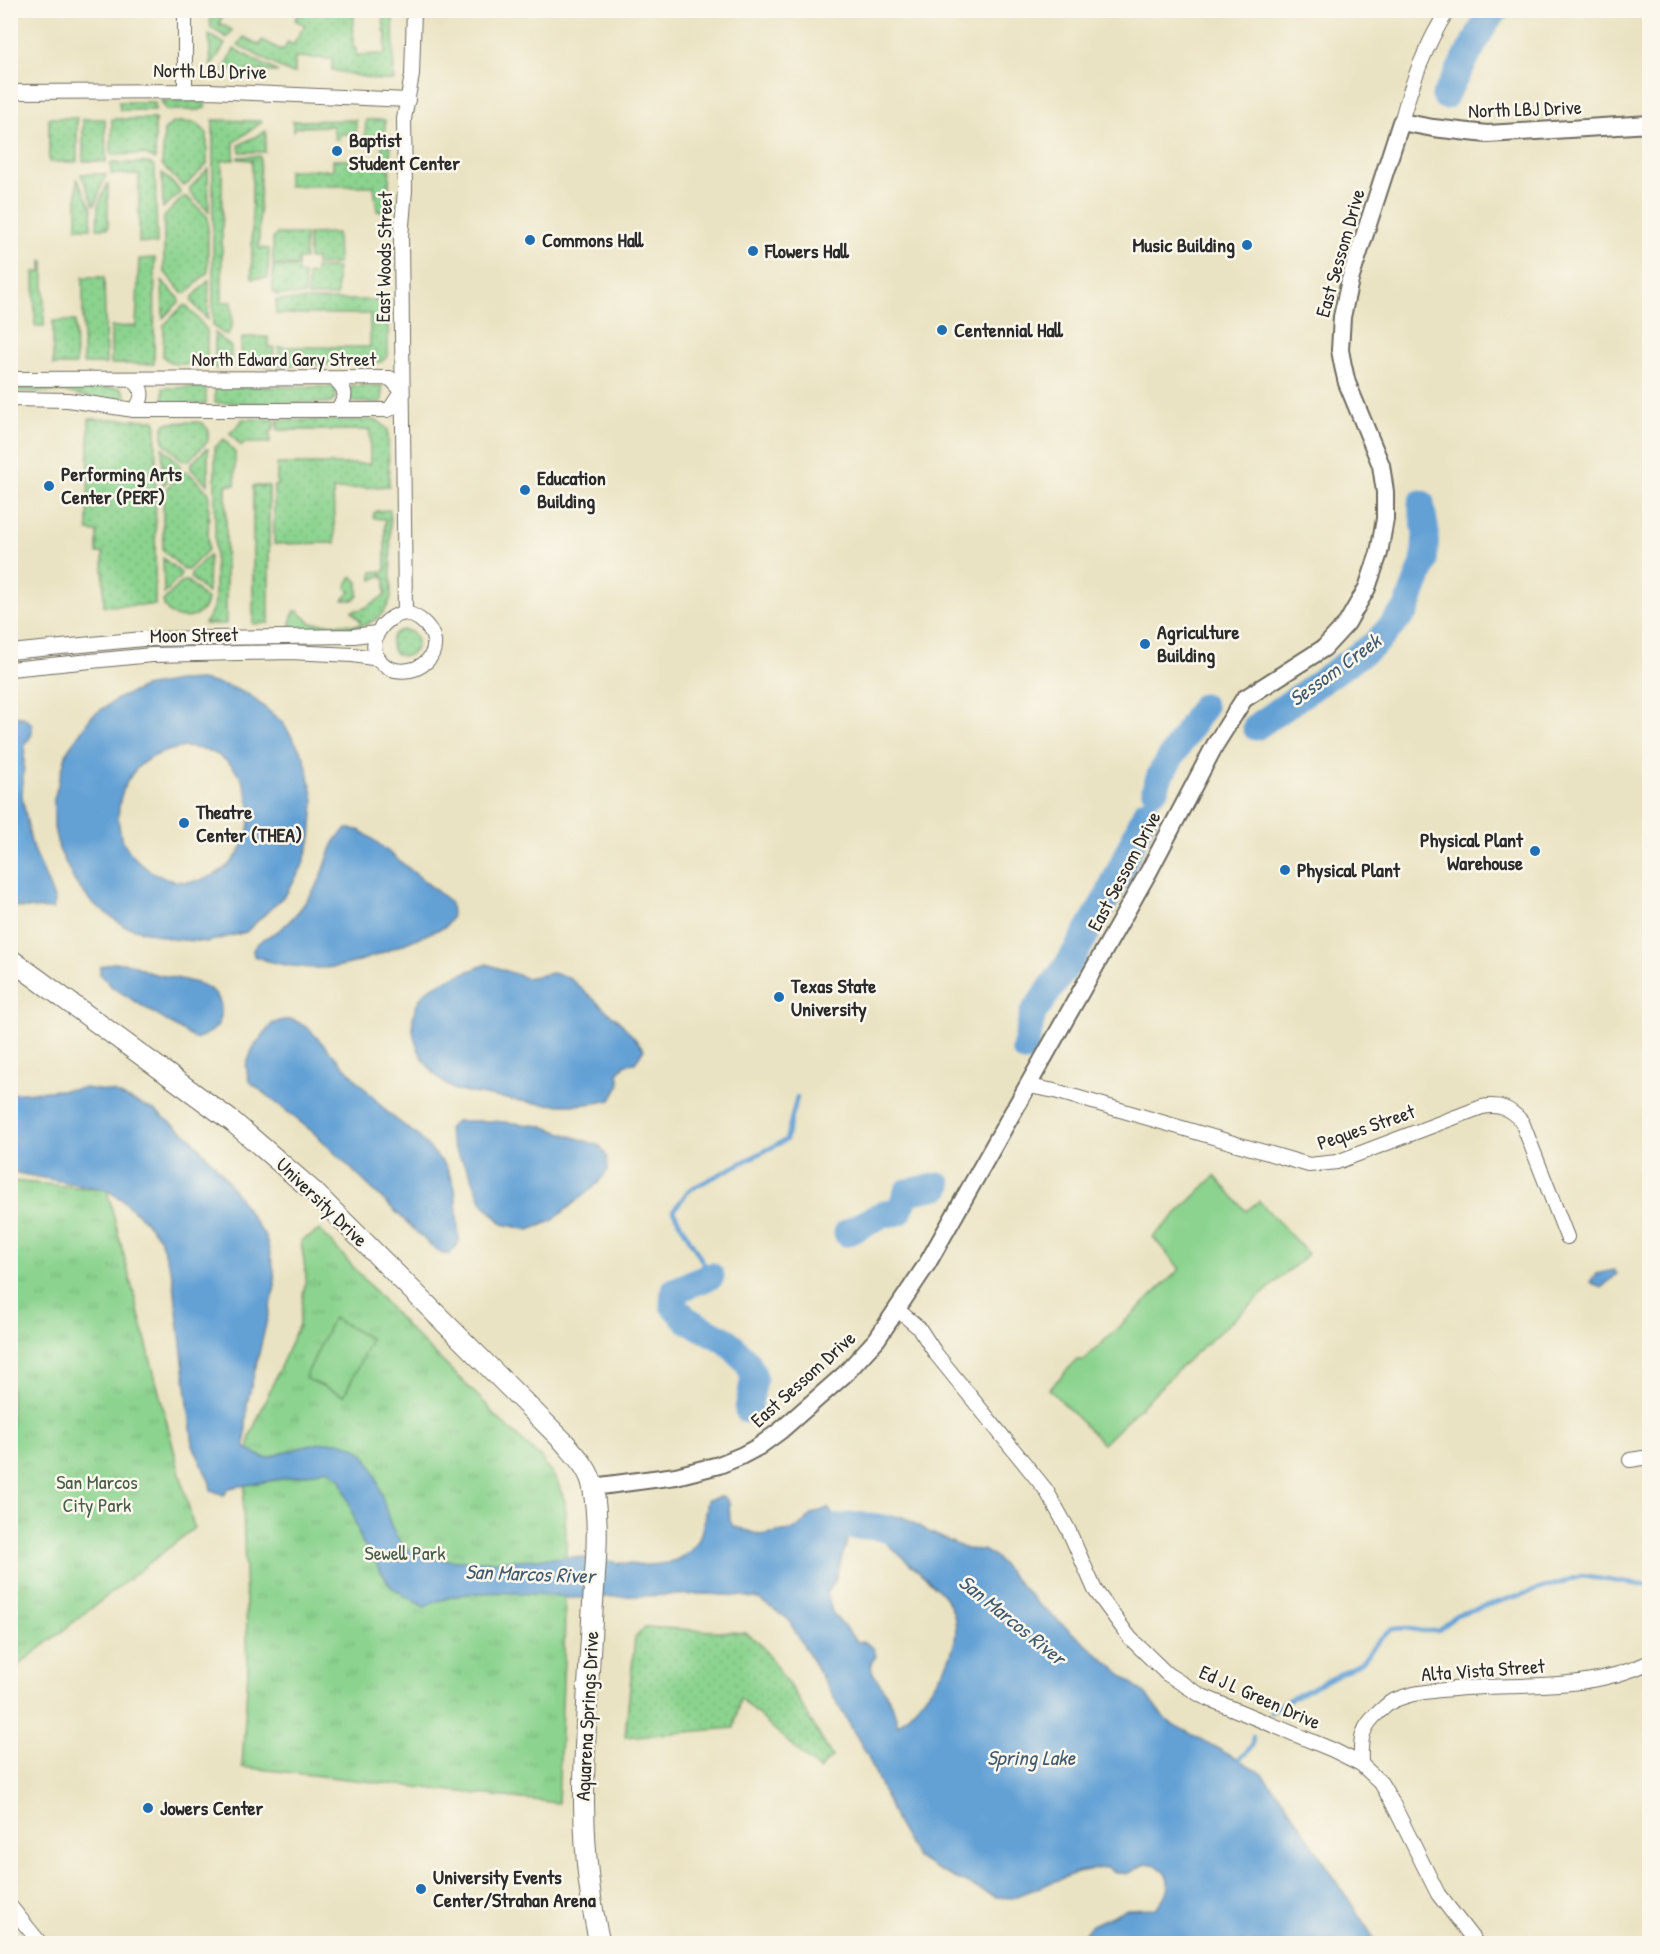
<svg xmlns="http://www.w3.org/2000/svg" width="1660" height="1954" font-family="'Patrick Hand',sans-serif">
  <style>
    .grass { fill: url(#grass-dots); stroke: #5b7f5c; stroke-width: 1.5 }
    .park { fill: url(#park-tufts); stroke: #5b7f5c; stroke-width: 1.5 }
    .pitch { fill: #8bd38e; stroke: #5b7f5c; stroke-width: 1.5 }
    .water { fill: #64a1d5; stroke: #486680; stroke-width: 1.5; fill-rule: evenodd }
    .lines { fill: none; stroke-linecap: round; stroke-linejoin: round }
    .stream { stroke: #64a1d5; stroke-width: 4.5 }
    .river { stroke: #64a1d5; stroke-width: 27 }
    .minor-casing { stroke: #6e6b60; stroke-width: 16 }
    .tertiary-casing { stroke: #6e6b60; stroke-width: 20 }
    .secondary-casing { stroke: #6e6b60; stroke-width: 22 }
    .minor { stroke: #fff; stroke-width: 14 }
    .tertiary { stroke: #fff; stroke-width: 16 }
    .secondary { stroke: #fff; stroke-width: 20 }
    .poi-dot { fill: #1f6fb2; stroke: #fbf7ec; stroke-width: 2 }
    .labels { text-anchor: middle; stroke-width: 5; stroke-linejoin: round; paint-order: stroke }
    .street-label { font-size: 20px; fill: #2b2b2b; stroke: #fbf7ec }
    .poi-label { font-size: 20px; font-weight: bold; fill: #2b2b2b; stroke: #fbf7ec; text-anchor: start }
    .park-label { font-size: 20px; fill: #485d49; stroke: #fbf7ec }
    .water-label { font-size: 21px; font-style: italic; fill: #425a6f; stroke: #fbf7ec }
  </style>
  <defs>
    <pattern id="grass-dots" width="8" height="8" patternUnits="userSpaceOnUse" patternTransform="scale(1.5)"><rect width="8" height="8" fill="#8bd38e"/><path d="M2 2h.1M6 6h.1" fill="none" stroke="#78b57b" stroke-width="1.8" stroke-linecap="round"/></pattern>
    <pattern id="park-tufts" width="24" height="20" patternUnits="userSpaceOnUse" patternTransform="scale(1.5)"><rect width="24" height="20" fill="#8bd38e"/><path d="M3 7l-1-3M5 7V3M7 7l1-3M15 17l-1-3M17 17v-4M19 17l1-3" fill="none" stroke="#78b57b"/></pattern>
  </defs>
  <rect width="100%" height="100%" fill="#fbf7ec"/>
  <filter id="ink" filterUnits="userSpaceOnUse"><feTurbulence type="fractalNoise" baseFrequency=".0167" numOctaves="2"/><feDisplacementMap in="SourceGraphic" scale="12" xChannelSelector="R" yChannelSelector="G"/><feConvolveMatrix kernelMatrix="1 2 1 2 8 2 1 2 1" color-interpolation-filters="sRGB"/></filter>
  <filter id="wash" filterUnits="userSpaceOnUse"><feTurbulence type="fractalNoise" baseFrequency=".008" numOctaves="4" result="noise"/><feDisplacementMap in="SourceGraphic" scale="24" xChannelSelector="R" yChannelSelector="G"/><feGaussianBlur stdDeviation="1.35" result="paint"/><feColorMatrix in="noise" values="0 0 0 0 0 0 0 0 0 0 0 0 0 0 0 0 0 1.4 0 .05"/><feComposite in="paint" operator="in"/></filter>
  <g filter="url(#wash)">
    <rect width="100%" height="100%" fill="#eae3c3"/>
    <!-- grass -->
    <g class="grass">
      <polygon points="301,10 354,11 353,48 356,48 356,55 385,54 386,32 384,32 383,11 393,11 394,80 378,80 332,70 332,59 295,57 295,73 290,73 238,45 244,37 259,45 262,40 283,51 288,42 293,45 305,25 295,20"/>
      <polygon points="209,11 222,17 219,23 232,30 227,38 211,28"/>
      <polygon points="209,35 225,44 211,67"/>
      <polygon points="234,49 278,72 224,70"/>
      <polygon points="205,100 205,108 199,110 166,110 161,101"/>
      <polygon points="119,102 155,102 155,110 120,110"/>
      <rect x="49" y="118" width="28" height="44"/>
      <polygon points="83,119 105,119 106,162 83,161"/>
      <polygon points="112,119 155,119 155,159 143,154 111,155"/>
      <polygon points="213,120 262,121 261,123 234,142 234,160 222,160 222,302 232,302 232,327 227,336 213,326"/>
      <polygon points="356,120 356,134 340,134 339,139 335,139 333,126 297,127 293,131 293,121"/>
      <polygon points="366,120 385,120 385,137 391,136 388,212 377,211 374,186 288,186 288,170 333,170 333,160 382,160 382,138 365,138"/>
      <polygon points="180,122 196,123 207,133 207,164 186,185 182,185 162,165 164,131 172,123"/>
      <polygon points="266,131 265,152 240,152 239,145"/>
      <polygon points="260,156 259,248 269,249 268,278 252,278 252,160 238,159 238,157"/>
      <polygon points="111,163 148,163 153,165 155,168 157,244 139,242 139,175 111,174"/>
      <polygon points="208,169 209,212 190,193 190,188"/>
      <polygon points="162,173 179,189 180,193 163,208"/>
      <polygon points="81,174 106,174 95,205 94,205"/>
      <polygon points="77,178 92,208 91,228 77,228"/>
      <polygon points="108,183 108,228 97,228 98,206"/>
      <polygon points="183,197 187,197 208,217 208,272 187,293 182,293 164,271 164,217"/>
      <polygon points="337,233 338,264 316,265 316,259 309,259 308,234"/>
      <polygon points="277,234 305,234 305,259 298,259 298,265 273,265 273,239"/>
      <polygon points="155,258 154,364 111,364 111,327 136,326 139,259"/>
      <polygon points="42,261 44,261 44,326 35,326 34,272 42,272"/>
      <polygon points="273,267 298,267 298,273 304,274 305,295 276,295 276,292 273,292"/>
      <polygon points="315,268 337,268 337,296 308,296 308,274 315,274"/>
      <polygon points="83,277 104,277 106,364 83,364"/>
      <polygon points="209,280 208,320 192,302 192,298"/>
      <polygon points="162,281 179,298 179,302 163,318"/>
      <polygon points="276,300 388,300 388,356 381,362 279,366 279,347 370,347 370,314 276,314"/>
      <path d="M183,306h4l20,24v26l-9,8c-13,0 -27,3 -35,-8l1,-31z"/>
      <polygon points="53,321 75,321 76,365 53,365"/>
      <polygon points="215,333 231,347 231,367 215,368"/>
      <polygon points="242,337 268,337 268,347 274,347 273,366 240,365"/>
      <polygon points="351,386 382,386 382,403 351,402"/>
      <polygon points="10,387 121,388 126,396 123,402 105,401 66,392 11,391"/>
      <polygon points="206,387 206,404 163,404 163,388"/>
      <polygon points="215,387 333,387 336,391 336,397 331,403 215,403"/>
      <polygon points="89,419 154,420 156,422 155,605 104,606 103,553 97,553 97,532 88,531"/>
      <polygon points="242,419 274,419 274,430 270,431 270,443 244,443 241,446 230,433 242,421"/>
      <polygon points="277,420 374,420 380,422 388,430 389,486 333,490 335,543 274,544 274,486 277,485 277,464 370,464 370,430 278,430"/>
      <polygon points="197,422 202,423 208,429 208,441 188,461 182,460 163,442 163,427 166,423"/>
      <polygon points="224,439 235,453 235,485 226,485 226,624 204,624 211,613 215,602 215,447"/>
      <polygon points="162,447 180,464 180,469 163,485"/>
      <polygon points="206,449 208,449 208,485 191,469 191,464"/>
      <polygon points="183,472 188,472 209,493 208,550 188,570 184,570 163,550 163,492"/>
      <polygon points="253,486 269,486 269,623 253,624"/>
      <path d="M390,510l1,87c-11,41 -66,32 -99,33 -3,-7 -1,-13 3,-19h3l13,12 48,2 2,-3 -9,-11c16,-1 19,-9 33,-15v-16l-3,-5 -10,5v-8l13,-1v-52l-12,-1 1,-5 3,-2z"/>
      <polygon points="209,555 208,593 207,593 191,578 191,573"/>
      <polygon points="163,558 181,573 180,577 164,594"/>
      <polygon points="352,576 358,582 358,596 353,600 343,600 350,592 346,587"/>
      <path d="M183,581h5l19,19c-4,23 -40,24 -44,1z"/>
      <circle cx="404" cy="643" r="13"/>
      <polygon points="645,1627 746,1633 760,1643 795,1694 832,1757 819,1770 740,1698 734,1728 625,1737 635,1637"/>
    </g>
    <!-- park -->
    <g class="park">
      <polygon points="11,1181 107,1190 194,1528 11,1671"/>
      <polygon points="320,1230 407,1327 487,1405 493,1414 541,1458 557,1481 565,1501 566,1547 564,1658 558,1803 242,1767 248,1671 243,1506 250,1436 299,1324 306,1276 301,1241"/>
    </g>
    <!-- pitch -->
    <g class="pitch">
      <polygon points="1215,1176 1246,1211 1259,1201 1308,1254 1192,1356 1103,1444 1049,1389 1077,1360 1084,1360 1180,1269 1153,1237"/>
      <polygon points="333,1318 371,1339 344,1396 305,1378"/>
    </g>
    <!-- water -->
    <g class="water">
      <path d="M201,680l27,6 21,9 33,27 22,34 10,43 -3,40 -9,28 -16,27 -40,38 -39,10 -35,-3 -48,-13 -32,-23 -17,-21 -16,-33 -5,-21v-29l13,-48 25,-35 25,-17 27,-12 33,-6zM184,747c7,1 15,1 22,3 16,5 30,17 37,32 32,72 -50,136 -108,76 -25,-25 -20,-67 3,-91 11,-11 30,-17 46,-20z"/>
      <polygon points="10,716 23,717 32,724 32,734 25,745 22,796 31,842 55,901 53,909 22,908 11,905"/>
      <path d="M348,829l11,1 11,7 79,64c5,12 4,17 -4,26 -32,12 -63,28 -95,37 -29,8 -69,3 -96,-8l-1,-6c5,-11 20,-15 29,-22 14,-12 26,-28 35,-43 11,-17 12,-48 31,-56z"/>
      <path d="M112,963c5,0 12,-1 18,1 8,1 14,8 21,9 25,7 75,6 70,43 -2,14 -14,19 -26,23l-83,-52 -12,-13v-7z"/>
      <path d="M487,964l39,14 26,-5 16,4 53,46 23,26 -9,14 -9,1 -8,9 2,11 -9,16c-43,10 -84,3 -127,-5 -9,-2 -23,-2 -31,-6 -31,-19 -56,-64 -28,-97 8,-9 48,-22 62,-28z"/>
      <polygon points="283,1020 294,1020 308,1028 388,1113 419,1137 446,1166 455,1188 459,1241 456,1247 449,1254 443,1254 429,1244 314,1133 249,1081 246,1066 253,1048 272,1024"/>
      <path d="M84,1088l29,4 41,18 35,26 33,37 44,65 8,32 1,16 -28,118 -2,44c6,2 14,9 21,10 3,0 9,-3 13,-4 21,-5 50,-18 71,-9 38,14 26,80 58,104 29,21 125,9 162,8 32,0 64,13 96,6 7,-1 19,-7 24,-12 14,-11 14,-34 17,-51l17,-4 5,7 1,18 3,5 27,9 36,-6 16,-15 16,-6 13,19 6,14 -13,42 -7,10 5,19 24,29 10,2 8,6 2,7 -5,7 1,8 20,33 6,21c31,-30 82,-86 45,-130 -18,-21 -41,-36 -61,-56l6,-23 15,1 24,14 39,18 17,1 11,6 43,47 108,91 22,27 92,50 24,28 94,144h-303l18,-18 34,-16 29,-1c10,-9 19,-25 8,-37 -4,-4 -6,-7 -12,-7 -17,-2 -17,20 -44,3l-29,5 -66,26 -16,-1 -54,-25 -25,-14 -20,-34 -30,-70 -79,-135 -30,-20 -15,-3 -36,-2 -138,4 -9,-2c-45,-3 -94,-10 -136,11l-33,-20 -29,-45 -21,-63 -13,-10 -29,7 -70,12 -5,7 -13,-5 -1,-7 -17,-38 -20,-168 -13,-38 -16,-19 -23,-21 -14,-9 -96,-18 -1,-78z"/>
      <polygon points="456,1121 494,1121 542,1126 565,1134 600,1146 607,1157 608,1170 597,1184 552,1221 529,1230 503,1224 482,1203 469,1171 452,1145 448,1129"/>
      <polygon points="1614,1270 1617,1274 1601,1288 1590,1282 1596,1274"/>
    </g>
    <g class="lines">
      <!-- stream -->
      <g class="stream">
        <polyline points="711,1276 673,1211 689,1190 786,1140 797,1097"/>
        <polyline points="1271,1712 1284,1702 1361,1663 1380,1639 1393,1629 1405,1628 1422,1631 1439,1631 1456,1615 1582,1576 1640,1585 1650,1584"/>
        <polyline points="1235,1764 1252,1746 1253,1737"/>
      </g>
      <!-- river -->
      <g class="river">
        <polyline points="1445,96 1487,20 1496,10"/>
        <polyline points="1256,727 1376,643 1406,610 1424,563 1426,533 1421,503"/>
        <polyline points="1155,789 1161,773 1203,707"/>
        <polyline points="1025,1049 1033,1013 1071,960 1109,894 1146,812"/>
        <polyline points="847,1233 883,1214 899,1212 907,1192 939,1186"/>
        <polyline points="711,1276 674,1291 673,1305 687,1320 727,1341 748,1363 754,1377 748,1410"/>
        <path d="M808,1543c7,-4 13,-10 20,-13 7,-3 15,-3 23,-4 29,-2 42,3 65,20"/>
      </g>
    </g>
  </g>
  <g filter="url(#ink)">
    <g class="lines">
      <defs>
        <g id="minor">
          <polyline points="185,91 185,10"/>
          <polyline points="10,92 210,91 408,100"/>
          <path d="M1401,122c11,-40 24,-76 47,-112"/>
          <polyline points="10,379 390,378 402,391"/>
          <path d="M131,379c14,9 13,20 3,31"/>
          <path d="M335,379c12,11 13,19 1,31"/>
          <polyline points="10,399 68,400 134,410 387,410 390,409 402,391"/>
          <polyline points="405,613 401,237 405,190 404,119 412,75 414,10"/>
          <path d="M405,613c21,4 40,29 22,48 -12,12 -35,14 -47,0 -16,-19 4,-45 25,-48z"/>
          <polyline points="10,652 143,639 354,636 376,633"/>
          <polyline points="10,669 152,655 290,652 353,655 379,659"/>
          <path d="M1029,1086l26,5 254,74 28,-3 145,-55c18,-3 28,1 40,15l45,115"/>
          <polyline points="898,1310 919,1328 936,1354 1046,1490 1068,1529 1095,1590 1130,1638 1167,1674 1202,1696 1333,1750 1361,1764 1381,1783 1392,1802 1438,1894 1477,1944"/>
          <polyline points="1630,1460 1650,1457"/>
          <path d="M1361,1764c-1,-25 0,-37 19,-53 4,-3 7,-7 11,-9 19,-10 42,-11 63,-13 65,-6 135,3 196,-27"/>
          <polyline points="10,1906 41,1944"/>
        </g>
        <polyline id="tertiary" points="593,1487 676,1476 719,1465 741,1456 758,1447 780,1431 845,1374 877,1339 927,1264 1149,871 1215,745 1244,699 1324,648 1347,623 1367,588 1379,553 1385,519 1385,492 1381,465 1347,383 1343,366 1340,350 1342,317 1350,280 1401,122 1433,128 1487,134 1650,124"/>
        <path id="secondary" d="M10,959l223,163 81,70 250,250c12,14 26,27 29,46 8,43 1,89 -1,132 -6,108 -18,218 8,324"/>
      </defs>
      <!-- minor casing -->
      <use href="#minor" class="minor-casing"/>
      <!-- tertiary casing -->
      <use href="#tertiary" class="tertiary-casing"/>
      <!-- secondary casing -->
      <use href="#secondary" class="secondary-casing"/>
      <!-- minor -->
      <use href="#minor" class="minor"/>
      <!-- tertiary -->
      <use href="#tertiary" class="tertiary"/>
      <!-- secondary -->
      <use href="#secondary" class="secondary"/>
    </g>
  </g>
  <!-- markers -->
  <g class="poi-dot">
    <circle cx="337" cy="151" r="6"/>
    <circle cx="530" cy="240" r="6"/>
    <circle cx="1247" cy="245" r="6"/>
    <circle cx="753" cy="251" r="6"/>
    <circle cx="942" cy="330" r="6"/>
    <circle cx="49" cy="486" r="6"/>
    <circle cx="525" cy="490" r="6"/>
    <circle cx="1145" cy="644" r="6"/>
    <circle cx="184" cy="823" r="6"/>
    <circle cx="1535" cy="851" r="6"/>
    <circle cx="1285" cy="870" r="6"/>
    <circle cx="779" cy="997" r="6"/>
    <circle cx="148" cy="1808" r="6"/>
    <circle cx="421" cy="1889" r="6"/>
  </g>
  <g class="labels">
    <!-- street labels -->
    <g class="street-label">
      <text transform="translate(210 71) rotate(1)" y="7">North LBJ Drive</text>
      <text transform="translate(1525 109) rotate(-2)" y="7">North LBJ Drive</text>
      <text transform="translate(1340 253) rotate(-74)" y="7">East Sessom Drive</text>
      <text transform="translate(384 257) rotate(-89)" y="7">East Woods Street</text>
      <text x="284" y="366">North Edward Gary Street</text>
      <text transform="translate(194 635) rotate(-1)" y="7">Moon Street</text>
      <text transform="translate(1124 871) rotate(-62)" y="7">East Sessom Drive</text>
      <text transform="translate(1366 1127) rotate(-19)" y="7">Peques Street</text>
      <text transform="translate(322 1202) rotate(44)" y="7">University Drive</text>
      <text transform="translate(803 1379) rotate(-42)" y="7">East Sessom Drive</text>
      <text transform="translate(1483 1670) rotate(-4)" y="7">Alta Vista Street</text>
      <text transform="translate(1260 1697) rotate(24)" y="7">Ed J L Green Drive</text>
      <text transform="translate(587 1716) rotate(-87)" y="7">Aquarena Springs Drive</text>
    </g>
    <!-- poi labels -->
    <g class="poi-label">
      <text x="349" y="147">Baptist<tspan x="349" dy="23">Student Center</tspan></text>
      <text x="542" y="247">Commons Hall</text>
      <text x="1235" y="252" text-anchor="end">Music Building</text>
      <text x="765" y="258">Flowers Hall</text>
      <text x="954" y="337">Centennial Hall</text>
      <text x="61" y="481">Performing Arts<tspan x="61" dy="23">Center (PERF)</tspan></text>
      <text x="537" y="485">Education<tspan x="537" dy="23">Building</tspan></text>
      <text x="1157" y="639">Agriculture<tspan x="1157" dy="23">Building</tspan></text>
      <text x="196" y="819">Theatre<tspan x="196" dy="23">Center (THEA)</tspan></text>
      <text x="1523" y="847" text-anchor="end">Physical Plant<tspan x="1523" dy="23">Warehouse</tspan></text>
      <text x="1297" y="877">Physical Plant</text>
      <text x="791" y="993">Texas State<tspan x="791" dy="23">University</tspan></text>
      <text x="160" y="1815">Jowers Center</text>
      <text x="433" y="1884">University Events<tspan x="433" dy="23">Center/Strahan Arena</tspan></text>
    </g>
    <!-- park labels -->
    <g class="park-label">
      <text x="97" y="1489">San Marcos<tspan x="97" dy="23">City Park</tspan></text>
      <text x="405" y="1560">Sewell Park</text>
    </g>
    <!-- water labels -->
    <g class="water-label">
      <text transform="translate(1335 670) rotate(-36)" y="7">Sessom Creek</text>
      <text transform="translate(530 1574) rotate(2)" y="7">San Marcos River</text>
      <text transform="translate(1012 1620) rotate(39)" y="7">San Marcos River</text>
      <text x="1031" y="1765">Spring Lake</text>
    </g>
  </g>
  <!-- margin -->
  <rect width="1660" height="1954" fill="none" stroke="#fbf7ec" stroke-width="36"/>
</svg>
